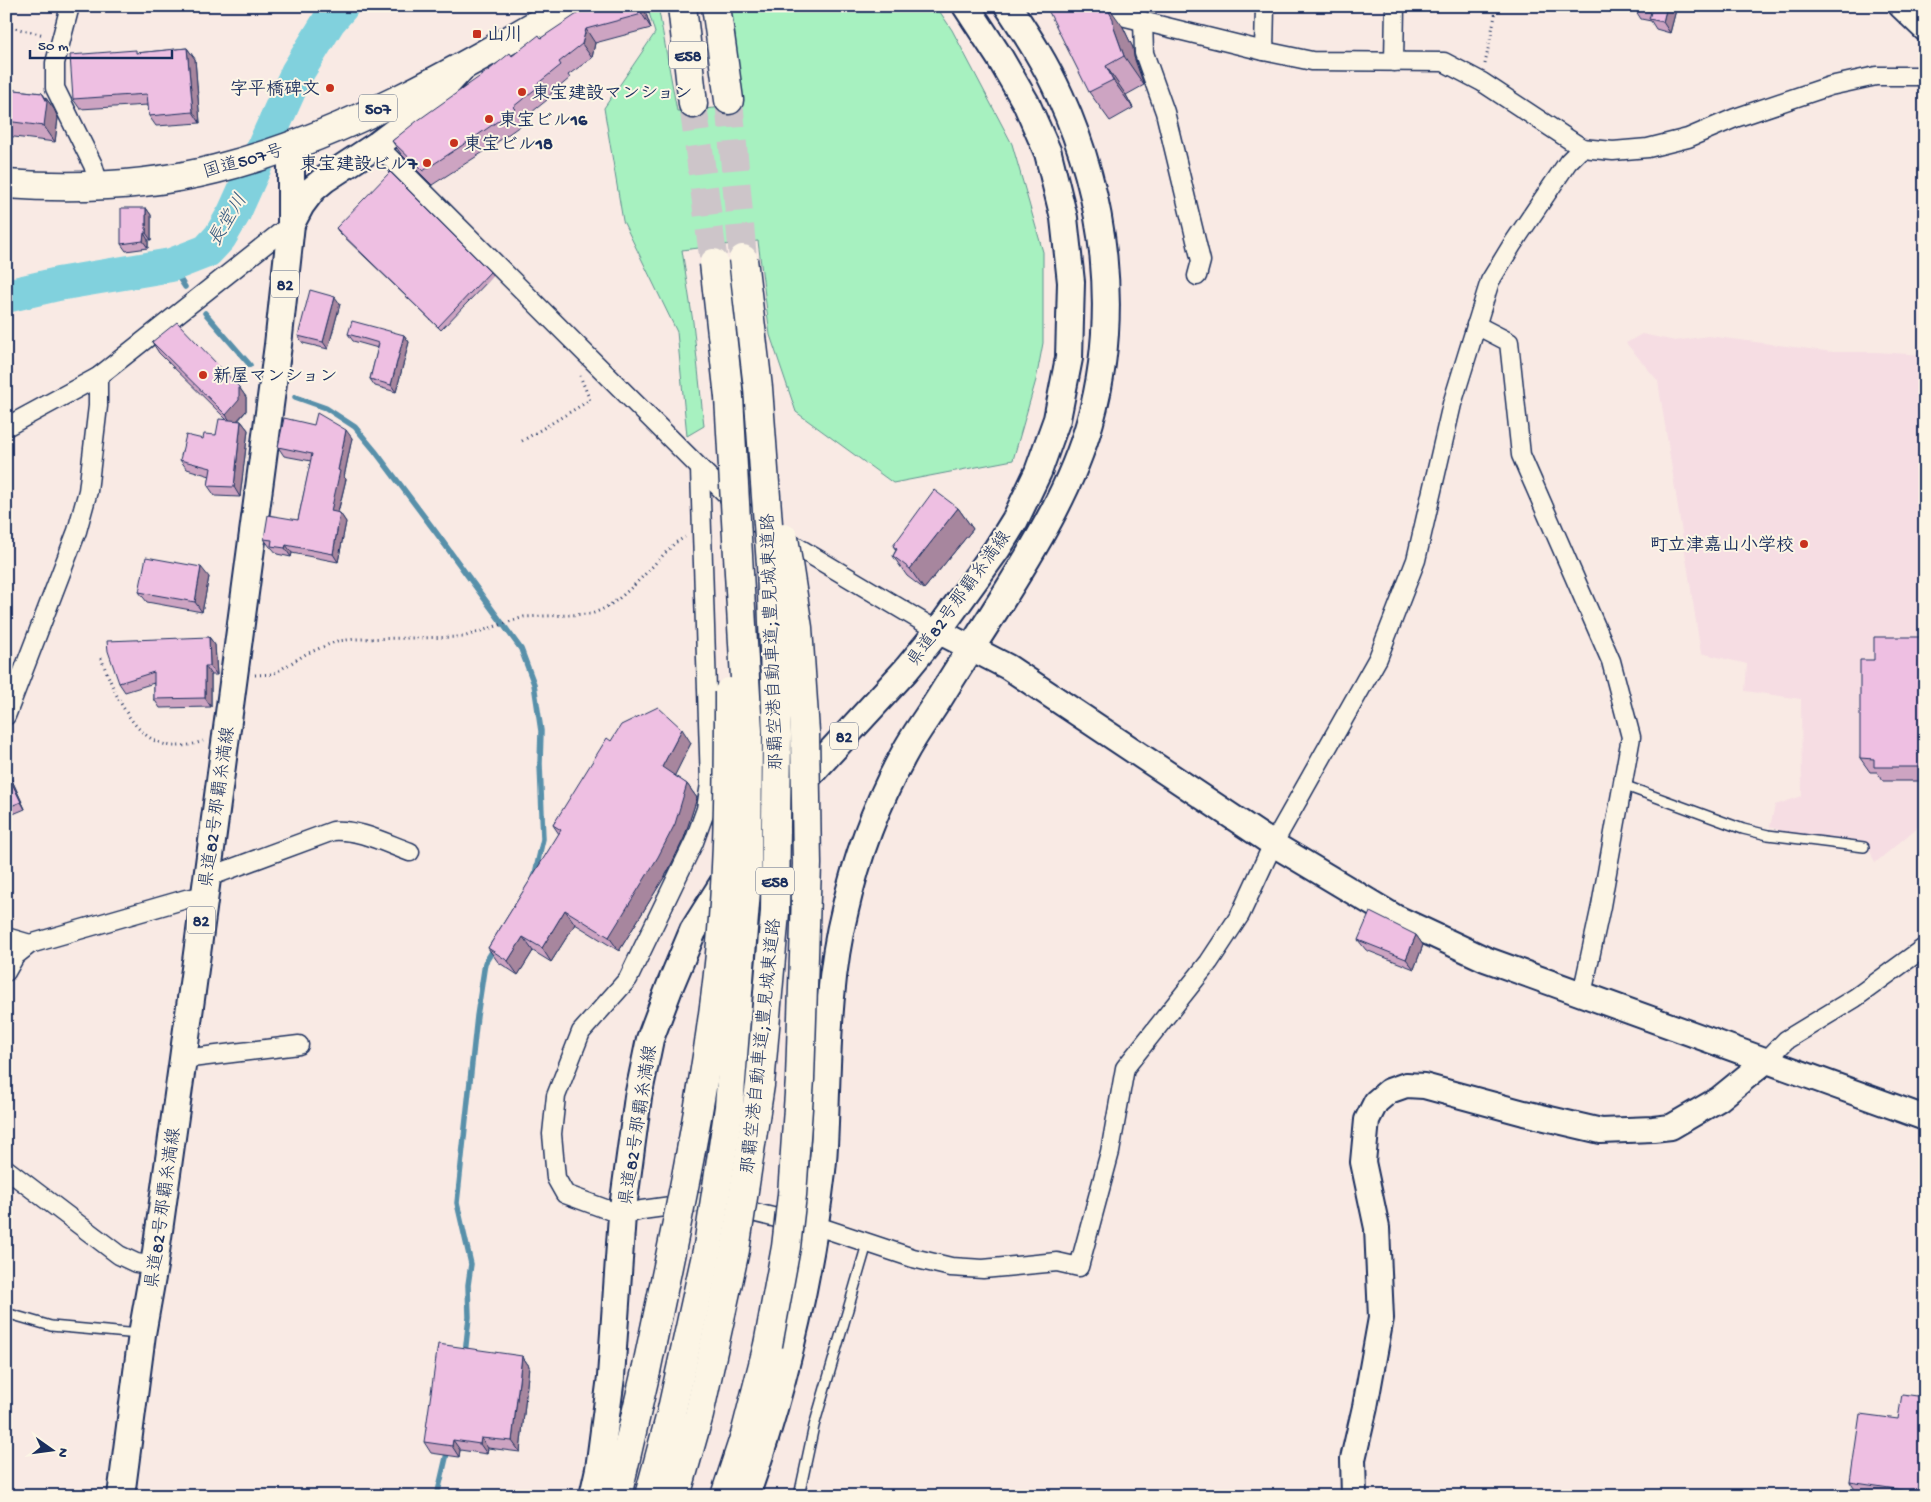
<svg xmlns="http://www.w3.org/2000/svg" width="1931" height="1502" font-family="'Gochi Hand','Klee One',sans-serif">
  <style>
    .built { fill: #f6dde3 }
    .green { fill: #a7f1c0; stroke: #61908f }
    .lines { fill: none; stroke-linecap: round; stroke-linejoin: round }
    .stream { stroke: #5890aa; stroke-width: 5.5 }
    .river { stroke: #81d1dd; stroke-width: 34 }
    .highway-tunnel { stroke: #cdc5c9; stroke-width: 28; stroke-dasharray: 28 14; stroke-linecap: butt }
    .lane-casing { stroke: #1b2f5e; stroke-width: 12 }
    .street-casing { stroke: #1b2f5e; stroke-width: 21 }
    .secondary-casing { stroke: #1b2f5e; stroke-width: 28 }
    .primary-casing { stroke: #1b2f5e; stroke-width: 30 }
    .highway-casing { stroke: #1b2f5e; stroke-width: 31 }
    .path { stroke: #1b2f5e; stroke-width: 3; stroke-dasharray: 1 4; stroke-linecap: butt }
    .lane { stroke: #fcf5e5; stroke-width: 9 }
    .street { stroke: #fcf5e5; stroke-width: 18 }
    .secondary { stroke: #fcf5e5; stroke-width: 24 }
    .primary { stroke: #fcf5e5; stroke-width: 26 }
    .highway { stroke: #fcf5e5; stroke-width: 28 }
    .highway-bridge-casing { stroke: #1b2f5e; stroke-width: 31; stroke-linecap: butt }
    .highway-bridge { stroke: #fcf5e5; stroke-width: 28 }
    .wall { fill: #cda4c2; stroke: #1b2f5e }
    .shaded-wall { fill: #a7869e; stroke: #1b2f5e }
    .building { fill: #eebfe2; stroke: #1b2f5e }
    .poi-dot { fill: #c8321e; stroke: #fcf5e5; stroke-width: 2 }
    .labels { text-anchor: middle; stroke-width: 4; stroke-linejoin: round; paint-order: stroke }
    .shield { fill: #fcf5e5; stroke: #5e6a86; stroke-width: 1 }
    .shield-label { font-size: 16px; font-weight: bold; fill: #1b2f5e }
    .poi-label { font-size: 18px; font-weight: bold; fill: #1b2f5e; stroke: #fcf5e5; text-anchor: start }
    .street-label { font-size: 18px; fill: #1b2f5e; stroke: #fcf5e5 }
    .water-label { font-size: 19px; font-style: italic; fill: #34587e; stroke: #fcf5e5 }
  </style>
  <rect width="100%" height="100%" fill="#f9eae4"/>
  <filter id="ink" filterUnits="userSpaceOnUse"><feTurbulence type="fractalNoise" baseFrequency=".02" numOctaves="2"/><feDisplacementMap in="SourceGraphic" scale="10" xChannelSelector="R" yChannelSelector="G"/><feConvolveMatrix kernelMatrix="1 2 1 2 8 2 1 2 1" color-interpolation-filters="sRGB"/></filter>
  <g filter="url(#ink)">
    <!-- built -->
    <polygon class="built" points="1642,334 1675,341 1708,336 1833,352 1876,352 1925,355 1925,821 1875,863 1866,841 1789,833 1770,827 1775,805 1802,796 1801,699 1745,691 1747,664 1701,653 1658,381 1626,343"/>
    <!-- green -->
    <polygon class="green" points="647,6 658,6 677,111 740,106 730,6 936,6 952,30 1012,144 1043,252 1043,343 1036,380 1013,460 893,483 796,412 770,335 758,241 682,250 693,322 704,426 687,436 677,332 623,221 604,108 655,33"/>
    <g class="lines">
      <!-- stream -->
      <g class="stream">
        <polyline points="171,265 185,287"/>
        <polyline points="205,313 250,365"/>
        <polyline points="295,397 326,408 355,427 375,451 435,531 521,649 534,684 541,731 540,764 543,839 534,878"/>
        <polyline points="465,1354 469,1317 468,1285 471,1264 457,1203 477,1016 485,963 495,947"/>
        <polyline points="437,1496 448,1449"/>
      </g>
      <!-- river -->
      <polyline class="river" points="6,296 58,284 171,265 207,251 220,237 234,213 297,73 329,21 342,6"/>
      <!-- highway-tunnel -->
      <g class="highway-tunnel">
        <polyline points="729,100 743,259"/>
        <polyline points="693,104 714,263"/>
      </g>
      <defs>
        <g id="lane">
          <polyline points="1623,785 1743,829 1768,835 1864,847"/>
          <polyline points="6,1313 51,1326 139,1334"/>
          <polyline points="799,1496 814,1426 867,1244"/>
        </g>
        <g id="street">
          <polyline points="70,6 55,63 55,88 93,165 99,185"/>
          <polyline points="1081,6 1264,51 1312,61 1444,62 1482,82 1582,148 1613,151 1648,148 1688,138 1735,118 1830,86 1876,76 1925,76"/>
          <polyline points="1143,21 1144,53 1165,112 1201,261 1197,276"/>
          <polyline points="1264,51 1265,6"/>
          <polyline points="1394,62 1395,6"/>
          <polyline points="377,145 752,520 938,631"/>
          <polyline points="1476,325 1509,342 1521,455 1611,661 1631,737 1601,906 1582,994"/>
          <polyline points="6,427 98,377 291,224"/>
          <polyline points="700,469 710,784 706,809 694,842 628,979 581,1032 556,1096 552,1134 556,1178 565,1194 622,1215 642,1210 707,1201 785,1220 814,1225 913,1258 951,1267 983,1269 1057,1262 1079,1267 1110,1152 1125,1068 1209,962 1240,915 1273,844 1378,658 1416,560 1452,404 1490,281 1512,245 1568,162 1582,148"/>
          <polyline points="6,716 77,531 88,491 98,406 98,377"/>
          <path d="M206,878l127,-47c26,-2 52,12 77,21"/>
          <polyline points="6,937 30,944"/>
          <polyline points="6,972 15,956 30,944 186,899 204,896"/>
          <polyline points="183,1059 299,1045"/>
          <polyline points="1767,1060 1786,1040 1855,998 1925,947"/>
          <polyline points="6,1169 119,1255 136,1263 154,1266"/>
        </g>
        <g id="secondary">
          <polyline points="1901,6 1925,29"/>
          <polyline points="938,631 1008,667 1273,844 1395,917 1485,959 1925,1118"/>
          <polyline points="1354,1496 1353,1459 1365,1407 1381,1318 1377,1228 1363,1162 1367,1120 1376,1102 1389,1091 1406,1085 1424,1086 1524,1113 1601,1131 1653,1129 1671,1127 1719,1099 1767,1060"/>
        </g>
        <g id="primary">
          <polyline points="292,222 301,205 313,189 325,179 377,145 422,111 461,69"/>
          <polyline points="766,822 906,670 938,631 997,549 1015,520 1038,472 1057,419 1069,358 1071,282 1064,218 1048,153 1026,103 1000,58 966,6"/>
          <polyline points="121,1496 142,1334 154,1266 183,1059 278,345 291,224 291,146"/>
          <polyline points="593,1496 599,1469 611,1377 622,1215 638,1097 650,1039 670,986 693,931 730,872"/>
          <path d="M746,1496c37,-105 63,-214 76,-325 3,-26 3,-53 4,-79 2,-60 4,-123 19,-182 12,-54 32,-107 59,-156 11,-21 26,-40 38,-60 21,-34 43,-67 64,-101 33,-53 67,-110 84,-171 30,-107 16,-225 -30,-326 -14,-32 -33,-61 -52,-90"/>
        </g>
        <g id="highway">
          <polyline points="682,6 693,104"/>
          <polyline points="716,6 729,100"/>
          <path d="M6,184c70,5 143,2 210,-15 125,-31 242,-99 352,-163"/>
          <polyline points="617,1496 646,1371"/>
          <polyline points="725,1496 745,1435 768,1345"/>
        </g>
      </defs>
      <!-- lane casing -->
      <use href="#lane" class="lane-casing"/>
      <!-- street casing -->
      <use href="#street" class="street-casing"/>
      <!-- secondary casing -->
      <use href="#secondary" class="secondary-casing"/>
      <!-- primary casing -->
      <use href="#primary" class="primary-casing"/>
      <!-- highway casing -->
      <use href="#highway" class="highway-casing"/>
      <!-- path -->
      <g class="path">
        <polyline points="6,26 44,35"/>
        <polyline points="1485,64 1497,6"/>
        <polyline points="522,441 590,400 580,376"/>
        <path d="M101,658c18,46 41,106 102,83"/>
        <path d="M255,675l18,-1 33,-20 31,-13 19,-2 107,-2 61,-20 66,-3c30,-7 62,-49 85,-71l10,-6"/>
      </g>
      <!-- lane -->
      <use href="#lane" class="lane"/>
      <!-- street -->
      <use href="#street" class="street"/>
      <!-- secondary -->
      <use href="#secondary" class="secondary"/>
      <!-- primary -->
      <use href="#primary" class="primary"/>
      <!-- highway -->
      <use href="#highway" class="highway"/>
      <defs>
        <g id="highway-bridge">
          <polyline points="768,1345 786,1247 792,1195 800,1079 807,864 805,732 798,628 784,538"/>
          <path d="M646,1371c25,-119 51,-237 67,-357 15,-107 16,-215 16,-322"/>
          <polyline points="649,1496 671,1414 708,1246 729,1107 747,878 748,731 729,397 714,263"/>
          <polyline points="676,1496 699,1415 735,1250 760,1085 775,912 777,735 771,565 758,388 743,259"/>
        </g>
      </defs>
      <!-- highway-bridge casing -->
      <use href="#highway-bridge" class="highway-bridge-casing"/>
      <!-- highway-bridge -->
      <use href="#highway-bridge" class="highway-bridge"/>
    </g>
    <!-- wall -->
    <g class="wall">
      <polygon points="1677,6 1670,33 1656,29 1651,21 1641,19 1634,8"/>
      <polygon points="644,8 651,28 595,43 592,58 568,75 570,78 546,98 547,100 522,120 524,123 485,151 432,185 401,154 392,141 512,56 541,38"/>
      <polygon points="1123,27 1133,48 1134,57 1144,85 1126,95 1133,108 1110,121 1089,92"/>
      <polygon points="187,48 195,59 200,123 156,126 149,116 148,105 80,109 73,99 137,53"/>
      <polygon points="6,89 42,93 54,109 58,118 55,142 6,136"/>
      <polygon points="146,208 151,215 151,240 148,240 148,248 126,251 121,244"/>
      <polygon points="336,228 490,272 493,276 441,330 338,231"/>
      <polygon points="340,304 328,349 303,343 298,336"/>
      <polygon points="348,334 404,335 409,342 396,392 375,386 370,379 378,348 353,341"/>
      <polygon points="152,342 239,387 246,397 246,411 238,421 241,421 248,430 240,497 215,496 208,486 210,476 187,469 180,460 203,439 216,435 227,420 159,353"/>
      <polygon points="352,438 344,477 346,479 338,513 340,513 346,522 338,562 292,553 291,557 277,554 272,548 270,547 264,539 298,520 311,461 284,456 278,447"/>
      <polygon points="958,508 973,529 924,589 907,576 893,556 896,550 893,546"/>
      <polygon points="209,577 202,612 147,602 139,592"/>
      <polygon points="209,637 215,645 217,675 211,675 211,707 160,708 154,699 154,683 125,692 119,683"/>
      <polygon points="1925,637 1925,781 1883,781 1877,772 1870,772 1860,758 1874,660"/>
      <polygon points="611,741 691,743 674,776 687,784 697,798 684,838 668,871 619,951 575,924 551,962 533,951 518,975 498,962 488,948 559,834 553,825"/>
      <polygon points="6,767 25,809 6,817"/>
      <polygon points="1416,935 1423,945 1414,969 1366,950 1358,940"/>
      <polygon points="522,1356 529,1366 520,1452 488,1448 487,1454 460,1450 459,1457 431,1453 424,1442"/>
      <polygon points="1898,1419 1925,1496 1869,1496 1858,1494 1850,1482"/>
    </g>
    <!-- shaded-wall -->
    <g class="shaded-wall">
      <polygon points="639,6 642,6 644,8 651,28 642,14"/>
      <polygon points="1106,6 1108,6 1123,27 1133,48 1134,57 1144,85 1124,56"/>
      <polygon points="1667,6 1677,6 1670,33 1663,22"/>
      <polygon points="586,29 595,43 592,58 582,44"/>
      <polygon points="187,48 195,59 200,123 193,112"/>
      <polygon points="1106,66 1126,95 1133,108 1113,80"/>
      <polygon points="42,93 54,109 58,118 55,142 44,126"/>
      <polygon points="146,208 151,215 151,240 146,233"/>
      <polygon points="144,233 148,240 148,248 143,241"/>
      <polygon points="335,297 340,304 328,349 323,342"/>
      <polygon points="404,335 409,342 396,392 391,385"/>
      <polygon points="239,387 246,397 246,411 233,425 226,415"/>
      <polygon points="241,421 248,430 240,497 234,487"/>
      <polygon points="346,430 352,438 344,477 346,479 336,520 331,511 338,470"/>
      <polygon points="958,508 973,529 924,589 910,569"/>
      <polygon points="340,513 346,522 338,562 333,554"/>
      <polygon points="286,545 292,553 291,557 285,548"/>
      <polygon points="201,567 209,577 202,612 195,602"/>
      <polygon points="209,637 215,645 217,675 210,666"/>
      <polygon points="205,666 211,675 211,707 205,698"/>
      <polygon points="682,729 691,743 672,781 662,767"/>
      <polygon points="6,767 25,809 21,802 6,771"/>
      <polygon points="687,784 697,798 684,838 668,871 619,951 609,937"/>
      <polygon points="565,910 575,924 551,962 542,948"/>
      <polygon points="1416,935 1423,945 1414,969 1406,959"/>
      <polygon points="523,937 533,951 518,975 508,961"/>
      <polygon points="522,1356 529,1366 520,1452 512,1441"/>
      <polygon points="481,1438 488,1448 487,1454 480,1444"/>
      <polygon points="453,1440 460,1450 459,1457 452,1446"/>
      <polygon points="1925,1476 1925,1496 1924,1496 1922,1493"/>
    </g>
    <!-- building -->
    <g class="building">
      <polygon points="586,6 639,6 642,14 586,29 582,44 559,62 561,65 536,85 538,87 513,107 515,109 475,137 423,171 392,141 417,121 489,70 510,53 512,56 539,35 541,38 583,10 581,8"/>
      <polygon points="1046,6 1106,6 1113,19 1114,28 1124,56 1106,66 1113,80 1089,92"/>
      <polygon points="1634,6 1667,6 1663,22 1649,19 1651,12 1634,8"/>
      <polygon points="187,48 193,112 149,116 147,94 73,99 70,55 136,50 136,53"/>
      <polygon points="6,89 42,93 47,102 44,126 6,121"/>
      <polygon points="390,172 490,272 438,327 336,228"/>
      <polygon points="121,208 146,208 146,233 144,233 143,241 121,244"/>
      <polygon points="310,290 335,297 323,342 298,336"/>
      <polygon points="352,321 404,335 391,385 370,379 379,343 348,334"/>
      <polygon points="177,322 239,387 239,400 226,415 152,342"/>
      <polygon points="317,413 346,430 338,470 340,471 331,511 340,513 333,554 286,545 285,548 271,546 272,540 264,539 268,515 298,520 312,454 278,447 284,418 314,425"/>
      <polygon points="219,419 241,421 234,487 208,486 211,468 180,460 186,435 203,439 204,434 216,435"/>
      <polygon points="934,490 958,508 910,569 893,556 897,549 893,546"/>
      <polygon points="146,557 201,567 195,602 139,592"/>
      <polygon points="209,637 210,666 205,666 205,698 154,699 154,672 119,683 108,651 107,641"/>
      <polygon points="1874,637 1925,637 1925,767 1874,767 1874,759 1860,758 1860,660 1874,660"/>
      <polygon points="658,707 682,729 662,767 687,784 675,824 658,857 609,937 565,910 542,948 523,937 508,961 488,948 561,830 553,825 607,738 611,741 621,725"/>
      <polygon points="6,771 21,802 6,808"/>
      <polygon points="1370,912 1416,935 1406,959 1358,940"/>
      <polygon points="438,1344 522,1356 512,1441 481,1438 480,1444 453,1440 452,1446 424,1442"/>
      <polygon points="1902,1394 1925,1397 1925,1476 1922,1493 1850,1482 1860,1414 1898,1419"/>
    </g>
  </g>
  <!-- markers -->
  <g class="poi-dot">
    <rect x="472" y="29" width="10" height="10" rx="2.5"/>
    <circle cx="330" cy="88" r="5"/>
    <circle cx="522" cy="92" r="5"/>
    <circle cx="489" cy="119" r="5"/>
    <circle cx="454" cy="143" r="5"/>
    <circle cx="427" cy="163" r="5"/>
    <circle cx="203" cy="375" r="5"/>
    <circle cx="1804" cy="544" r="5"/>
  </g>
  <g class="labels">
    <!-- shield labels -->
    <g class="shield">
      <rect x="669" y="41.5" width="38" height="27" rx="4"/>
      <rect x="359" y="94.5" width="38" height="27" rx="4"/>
      <rect x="271" y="270.5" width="28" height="27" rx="4"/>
      <rect x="830" y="722.5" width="28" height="27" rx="4"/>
      <rect x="756" y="867.5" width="38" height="27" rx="4"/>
      <rect x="187" y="906.5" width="28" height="27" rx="4"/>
    </g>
    <g class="shield-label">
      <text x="688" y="61">E58</text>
      <text x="378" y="114">507</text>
      <text x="285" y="290">82</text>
      <text x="844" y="742">82</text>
      <text x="775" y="887">E58</text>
      <text x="201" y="926">82</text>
    </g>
    <!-- poi labels -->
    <g class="poi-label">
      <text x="487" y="40">山川</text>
      <text x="320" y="94" text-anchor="end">字平橋碑文</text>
      <text x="532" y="98">東宝建設マンション</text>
      <text x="499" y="125">東宝ビル16</text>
      <text x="464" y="149">東宝ビル18</text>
      <text x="417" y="169" text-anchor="end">東宝建設ビル7</text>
      <text x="213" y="381">新屋マンション</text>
      <text x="1794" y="550" text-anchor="end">町立津嘉山小学校</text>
    </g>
    <!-- street labels -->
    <g class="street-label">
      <text transform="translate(243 160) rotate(-16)" y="6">国道507号</text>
      <text transform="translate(958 598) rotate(-54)" y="6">県道82号那覇糸満線</text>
      <text transform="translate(771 642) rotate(-92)" y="6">那覇空港自動車道;豊見城東道路</text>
      <text transform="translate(216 807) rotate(-82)" y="6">県道82号那覇糸満線</text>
      <text transform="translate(760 1046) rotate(-84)" y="6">那覇空港自動車道;豊見城東道路</text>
      <text transform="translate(637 1125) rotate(-81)" y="6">県道82号那覇糸満線</text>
      <text transform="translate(162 1208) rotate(-82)" y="6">県道82号那覇糸満線</text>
    </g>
    <!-- water labels -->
    <g class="water-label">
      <text transform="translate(226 219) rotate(-59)" y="7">長堂川</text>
    </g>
  </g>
  <!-- margin -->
  <rect width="1931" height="1502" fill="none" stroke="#fcf5e5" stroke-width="25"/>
  <rect x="12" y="12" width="1906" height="1477" fill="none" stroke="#1b2f5e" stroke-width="2" filter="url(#ink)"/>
  <!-- north arrow -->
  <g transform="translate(52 1450) rotate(104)" stroke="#fcf5e5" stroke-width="4" paint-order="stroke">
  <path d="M0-4L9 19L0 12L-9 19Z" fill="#1b2f5e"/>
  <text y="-8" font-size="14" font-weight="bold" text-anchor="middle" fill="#1b2f5e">N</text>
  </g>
  <!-- scale -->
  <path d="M30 50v8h142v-8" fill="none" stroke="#1b2f5e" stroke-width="2.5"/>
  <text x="38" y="50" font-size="15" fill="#1b2f5e" stroke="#fcf5e5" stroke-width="4" paint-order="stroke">50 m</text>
</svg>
